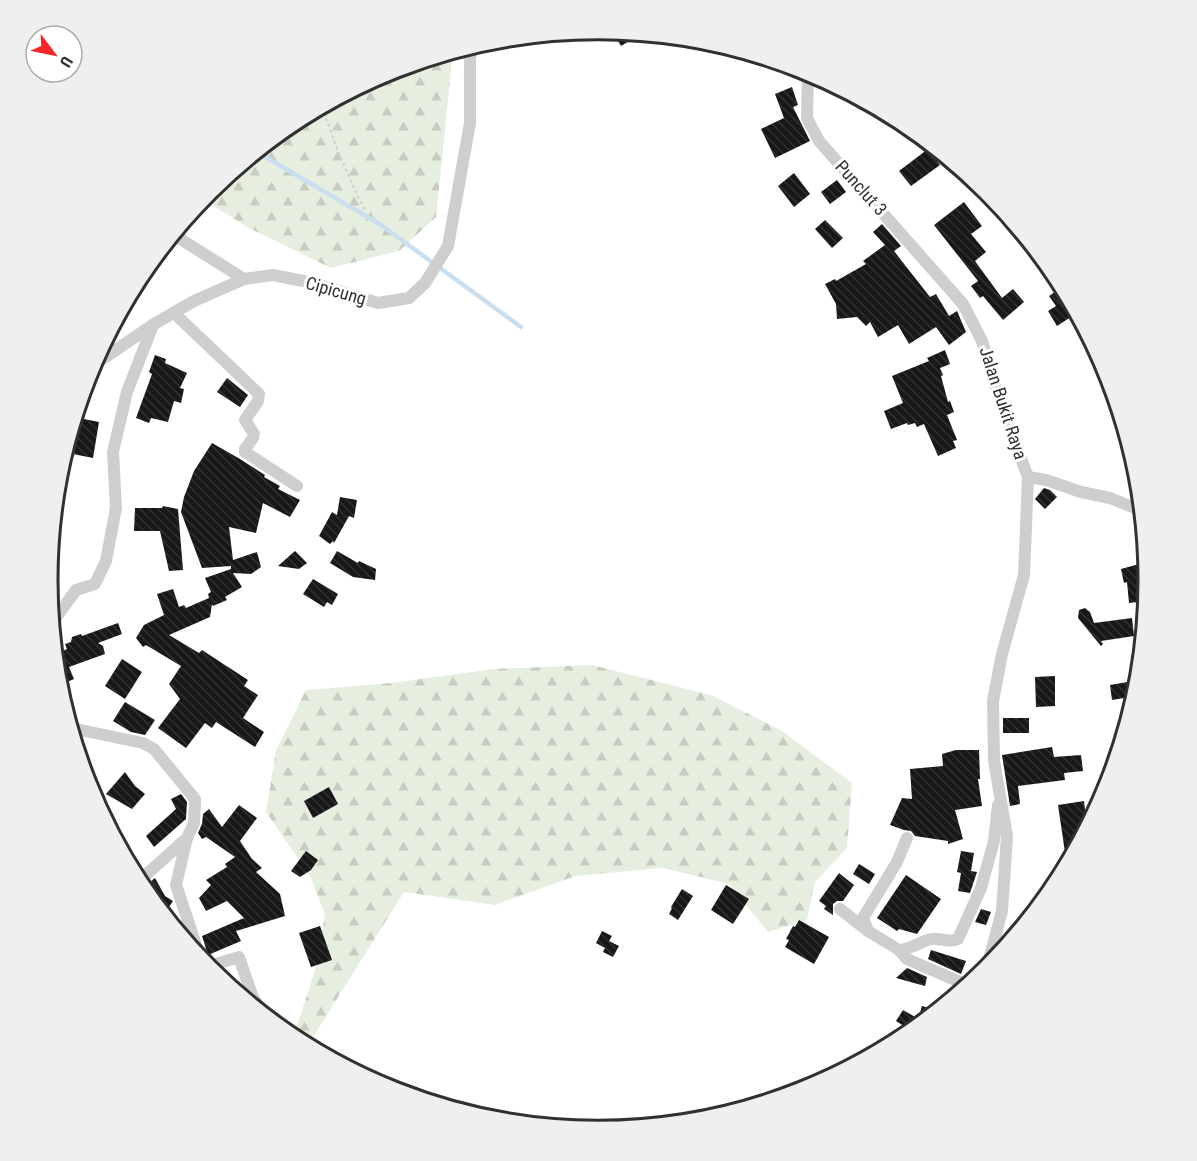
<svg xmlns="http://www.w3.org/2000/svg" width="1197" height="1161" font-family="'Roboto Condensed',sans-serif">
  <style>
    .forest { fill: url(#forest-firs) }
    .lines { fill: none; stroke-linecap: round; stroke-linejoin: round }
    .stream { stroke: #cadef0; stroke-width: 4.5 }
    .building { fill: url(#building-back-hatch) }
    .path { stroke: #cecece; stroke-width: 2; stroke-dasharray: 3 3; stroke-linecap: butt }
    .minor { stroke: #cecece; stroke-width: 12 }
    .labels { text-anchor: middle; stroke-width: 6; stroke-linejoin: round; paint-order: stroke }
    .street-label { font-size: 18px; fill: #313131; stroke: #fff }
    .rim { fill: none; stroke: #313131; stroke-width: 3 }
  </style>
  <defs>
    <pattern id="forest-firs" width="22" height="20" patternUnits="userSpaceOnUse" patternTransform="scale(1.5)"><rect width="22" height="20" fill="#e6efdf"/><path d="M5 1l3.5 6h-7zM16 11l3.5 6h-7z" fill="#c6cdc0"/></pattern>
    <pattern id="building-back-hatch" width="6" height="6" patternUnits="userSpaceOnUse" patternTransform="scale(1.5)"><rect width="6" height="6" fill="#181818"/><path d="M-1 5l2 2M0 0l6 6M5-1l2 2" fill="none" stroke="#313131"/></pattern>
  </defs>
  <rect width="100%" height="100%" fill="#fff"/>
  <!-- forest -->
  <g class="forest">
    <polygon points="453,52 436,217 399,251 331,268 247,227 203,199 209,191 293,123 388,72"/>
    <polygon points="592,665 711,695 782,731 852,783 847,848 815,882 807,920 768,932 729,884 663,868 575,876 495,905 404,892 313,1037 314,1050 293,1038 315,971 325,914 310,876 266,812 276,750 306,690 391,683 494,669"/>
  </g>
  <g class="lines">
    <!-- stream -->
    <polyline class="stream" points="257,152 381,225 521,327"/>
  </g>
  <!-- building -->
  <g class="building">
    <polygon points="612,31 623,32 641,34 621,46"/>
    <polygon points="792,87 798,105 793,107 810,141 775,158 761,129 784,118 775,94"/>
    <polygon points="928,149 940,165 911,186 899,171"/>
    <polygon points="794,173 810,194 794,207 778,186"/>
    <polygon points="837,180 846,192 830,204 821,192"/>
    <polygon points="964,202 982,226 971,234 986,252 975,261 1002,298 1013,289 1024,302 1003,320 983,296 980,298 971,286 978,281 934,225"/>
    <polygon points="825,220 843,238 832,248 815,229"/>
    <polygon points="882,224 901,246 894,251 930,297 936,294 949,316 957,311 966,332 949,345 936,327 909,344 898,325 878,337 870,322 866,326 857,317 837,319 836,304 825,284 835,279 836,281 866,264 863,261 885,245 873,232"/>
    <polygon points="1061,288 1077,313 1057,326 1048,311 1056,306 1049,296"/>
    <polygon points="945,350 950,364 940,368 943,375 941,376 948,402 950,401 954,412 947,415 957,440 953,441 956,448 938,456 924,424 917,427 915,423 908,425 907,423 891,429 884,411 903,403 892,376 929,361 927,358"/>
    <polygon points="155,355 166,359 165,363 187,373 180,388 184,389 181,403 174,401 168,422 151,418 149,423 136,418 152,374 149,372"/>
    <polygon points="227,378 248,395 240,407 217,392"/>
    <polygon points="79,418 99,422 93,458 73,454"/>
    <polygon points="212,443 240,459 265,475 264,477 280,486 278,489 300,500 290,517 263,503 256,533 229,527 233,560 257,552 261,567 251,574 233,573 242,587 225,597 227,600 213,606 212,604 210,617 169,635 199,653 202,650 248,680 244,686 258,695 243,718 264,732 255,747 216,722 212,728 205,723 186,748 158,728 180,699 169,684 181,666 146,645 143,647 136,638 144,625 164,615 157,594 173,589 179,607 184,605 186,608 209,598 208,594 211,592 205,578 231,569 231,570 231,566 202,568 181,512 184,497 194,471"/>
    <polygon points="1044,488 1050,490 1057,497 1045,509 1035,499"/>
    <polygon points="340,497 357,500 354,518 349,516 334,543 333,541 330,544 319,536 332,512 337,515"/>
    <polygon points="163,506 178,509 183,570 169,571 160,531 134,531 135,508 162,508"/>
    <polygon points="295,551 307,563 299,569 278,566"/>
    <polygon points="337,551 358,563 359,561 376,569 375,580 353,577 330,563"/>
    <polygon points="1139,564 1145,590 1148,589 1147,601 1129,603 1127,582 1124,583 1121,569"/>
    <polygon points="313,579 338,594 332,605 327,602 324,607 303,594"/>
    <polygon points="1085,608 1090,612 1094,623 1132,618 1134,636 1101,641 1103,644 1101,646 1078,618 1079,610"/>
    <polygon points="118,623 122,634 98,643 103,646 105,654 69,667 74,679 58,686 55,654 67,649 65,644 71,642 72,637 81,634 82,636"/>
    <polygon points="122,659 142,672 125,699 105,686"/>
    <polygon points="1055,676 1055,706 1036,707 1035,677"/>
    <polygon points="1139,680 1136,696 1112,700 1110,685"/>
    <polygon points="125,702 155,720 145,735 131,732 113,721"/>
    <rect x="1003" y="718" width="26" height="15"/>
    <polygon points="1052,747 1054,757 1081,755 1083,771 1064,773 1065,780 1018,786 1020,804 1010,806 1002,755"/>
    <polygon points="956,750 979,750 980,779 978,779 982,806 955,810 963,839 948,844 948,841 915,836 911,831 904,830 890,825 902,798 912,799 910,769 943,766 942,754"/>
    <polygon points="125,772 135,786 145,794 132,809 106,794"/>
    <polygon points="329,787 338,804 313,818 304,801"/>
    <polygon points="181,794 187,802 186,819 154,847 146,836 176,809 171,799"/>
    <polygon points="1084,801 1087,828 1067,866 1058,805"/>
    <polygon points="239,805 257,818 240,841 252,859 262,868 256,872 280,894 285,916 236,931 241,941 208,955 202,936 244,918 227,901 206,911 199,898 211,885 206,880 227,867 225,864 235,857 206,837 202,839 198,833 202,824 203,814 209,809 222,827"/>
    <polygon points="306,851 318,860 311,870 300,877 291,871"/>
    <polygon points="961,851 974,853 971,871 977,872 970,893 958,891 961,873 957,872"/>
    <polygon points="859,864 875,874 869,884 853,874"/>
    <polygon points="839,873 854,885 843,901 837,901 833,904 833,915 824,909 826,906 819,901"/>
    <polygon points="906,875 941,899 917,934 899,929 897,931 877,918"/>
    <polygon points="155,878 165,896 173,901 167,910 156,903 150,882"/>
    <polygon points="726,885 749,899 733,924 711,910"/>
    <polygon points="682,889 693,896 678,920 669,914 672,908 671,907"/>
    <polygon points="981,909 991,912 986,925 975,922"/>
    <polygon points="799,920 829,937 814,964 785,947 789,940 786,939 793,926 795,927"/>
    <polygon points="320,926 332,960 311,967 299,933"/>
    <polygon points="602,931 612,936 609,941 619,946 613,957 603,952 605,948 596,943"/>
    <polygon points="931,950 966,961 961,974 928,959"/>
    <polygon points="907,968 927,977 925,986 896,978"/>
    <polygon points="922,1006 933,1009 931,1017 915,1029"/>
    <polygon points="903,1010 917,1018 910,1030 896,1021"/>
  </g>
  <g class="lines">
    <!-- path -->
    <polyline class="path" points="322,107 337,149 358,197 365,210"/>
    <!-- minor -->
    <g class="minor">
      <polyline points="808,72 807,118 819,141 963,304 982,341 1004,414 1028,477 1024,575 1002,654 993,701 994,761 1007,836 1002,911 986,971"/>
      <polyline points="174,235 244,279"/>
      <polyline points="174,313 259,394 258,401 245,420 254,434 253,438 245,449 245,452 297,486"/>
      <polyline points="91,367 154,324 194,301 244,279 273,275 313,283 378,303 409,298 425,283 448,246 470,123 470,58 472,46"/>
      <polyline points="1028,477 1046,480 1081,492 1110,498 1142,511"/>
      <polyline points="52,623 76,590 95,584 106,561 116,508 113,452 127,392 153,325"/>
      <polyline points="71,728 143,743 154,749 195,799 194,823 187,838 176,885 201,960 209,966 239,957 252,995 263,1014"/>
      <polyline points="138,882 187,838"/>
      <polyline points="840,909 868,931 899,950 907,959 962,983 975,980"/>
      <polyline points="868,931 863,918 897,862 907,838"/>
      <path d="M899,950c15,-1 24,-11 34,-11 9,-1 16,4 25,0l23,-51 13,-47 4,-36"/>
    </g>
  </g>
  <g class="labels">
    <!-- street labels -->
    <g class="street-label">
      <text transform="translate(861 188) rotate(48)" y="6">Punclut 3</text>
      <text transform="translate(336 291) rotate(16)" y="6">Cipicung</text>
      <text transform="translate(1003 403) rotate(72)" y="6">Jalan Bukit Raya</text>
    </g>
  </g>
  <!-- crop -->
  <path d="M0 0H1197V1161H0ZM58 580a540 540 0 1 1 1080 0a540 540 0 1 1-1080 0Z" fill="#efefef" fill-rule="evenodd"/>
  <path class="rim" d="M58 580a540 540 0 1 1 1080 0a540 540 0 1 1-1080 0Z"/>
  <!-- north arrow -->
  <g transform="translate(54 54) rotate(122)"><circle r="28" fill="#ffffff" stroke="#adadad" stroke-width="1.5"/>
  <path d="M0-4.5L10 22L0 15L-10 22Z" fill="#f52727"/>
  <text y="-9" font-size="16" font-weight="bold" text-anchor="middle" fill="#313131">U</text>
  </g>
</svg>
